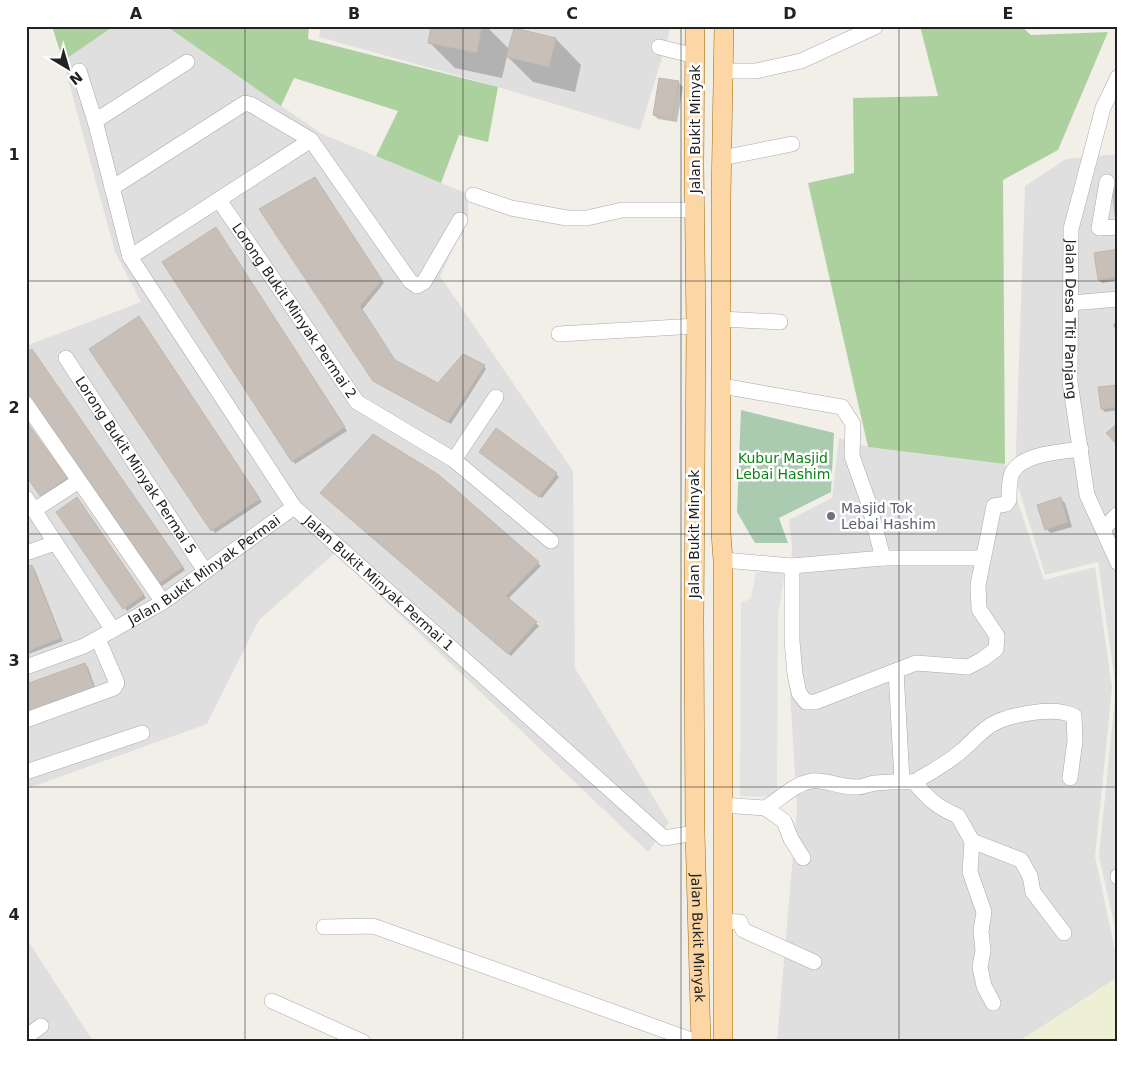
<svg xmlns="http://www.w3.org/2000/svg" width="1144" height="1068" font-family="'DejaVu Sans',sans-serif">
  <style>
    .residential { fill: #e0dfdf }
    .farmland { fill: #eef0d5 }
    .forest { fill: #add19e }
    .cemetery { fill: #aacbaf }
    .parking { fill: #e2e2e2 }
    .shadow { fill: #0003 }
    .building { fill: #c7bfb8; stroke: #c4b6ab }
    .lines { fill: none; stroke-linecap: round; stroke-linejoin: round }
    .minor-casing { stroke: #a9a9a9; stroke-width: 16 }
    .major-casing { stroke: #a06b00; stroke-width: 20 }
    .minor { stroke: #fff; stroke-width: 15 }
    .major { stroke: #fcd6a4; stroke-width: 19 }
    .grid { fill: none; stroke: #222; stroke-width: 1; stroke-opacity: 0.55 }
    .worship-dot { fill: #6b7280; stroke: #fff; stroke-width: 2 }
    .labels { text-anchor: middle; stroke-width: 5; stroke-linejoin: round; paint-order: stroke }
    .street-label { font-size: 14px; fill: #222; stroke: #fff }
    .park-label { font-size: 14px; fill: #0c8416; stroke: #fff }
    .worship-label { font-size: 14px; fill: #5b616d; stroke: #fff; text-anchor: start }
    .neatline { fill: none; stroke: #222; stroke-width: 2 }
    .grid-label { font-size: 16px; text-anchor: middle; font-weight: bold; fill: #222 }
  </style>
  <rect width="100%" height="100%" fill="#f2efe9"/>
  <!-- residential -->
  <g class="residential">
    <polygon points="114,26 166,26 322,134 468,194 468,219 440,276 573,471 575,668 669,823 648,852 335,553 259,620 207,724 26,789 26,346 141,302 115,252 63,61"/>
    <polygon points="321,26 663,26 671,28 640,130 498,87 319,37"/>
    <polygon points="1118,154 1118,942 1099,856 1116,689 1098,562 1045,575 1015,476 1025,186 1066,159"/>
    <polygon points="839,438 868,447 1005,464 1044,580 1095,567 1112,688 1095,856 1118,964 1118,977 1018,1042 777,1042 797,808 787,642 792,546 789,520 832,498"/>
    <polygon points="26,938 91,1038 92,1042 26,1042"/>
  </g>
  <!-- farmland -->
  <polygon class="farmland" points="1118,977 1118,1042 1018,1042"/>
  <!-- forest -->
  <g class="forest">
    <polygon points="52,26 114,26 63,61"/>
    <polygon points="166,26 309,26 308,39 498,87 488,142 459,135 441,183 376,156 398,111 294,78 281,106"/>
    <polygon points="920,26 1021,26 1031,35 1108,32 1058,150 1003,180 1005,464 868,447 808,183 854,173 853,98 938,96"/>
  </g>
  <!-- cemetery -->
  <polygon class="cemetery" points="741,410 834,433 831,492 779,518 788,543 755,543 737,512"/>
  <!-- parking -->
  <polygon class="parking" points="756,572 785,572 778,615 777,797 740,796 741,603 751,598"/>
  <!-- shadow -->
  <g class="shadow">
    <polygon points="433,26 486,26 510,50 515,29 556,39 581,65 575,92 533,82 507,56 502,78 455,68 429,42"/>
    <polygon points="678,82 683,87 677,122 658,119 654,115"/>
    <polygon points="315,178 384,283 362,310 396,362 438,385 484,366 486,369 451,424 377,383"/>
    <polygon points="218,231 347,431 295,464 293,461"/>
    <polygon points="1118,251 1118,280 1102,283 1099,280"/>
    <polygon points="141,320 262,502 215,533 91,349"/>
    <polygon points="1118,322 1118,336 1113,324"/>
    <polygon points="34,354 185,570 162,586 159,584"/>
    <polygon points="1118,386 1118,410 1105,412 1102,409"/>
    <polygon points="27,422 69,482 45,499"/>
    <polygon points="483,455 556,474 559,477 542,498"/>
    <polygon points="438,476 541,566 508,599 539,626 511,656 324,495"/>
    <polygon points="1060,498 1065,503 1072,527 1051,533 1046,529"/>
    <polygon points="80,501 146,598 127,611 58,512"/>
    <polygon points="32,567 35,570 63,641 26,655 26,569"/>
    <polygon points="85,665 88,667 97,693 26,718"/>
  </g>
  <!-- building -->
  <g class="building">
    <polygon points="431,26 482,26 477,53 428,43"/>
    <polygon points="514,28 556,38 549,67 506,57"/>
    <polygon points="659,78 679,81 672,119 653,115"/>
    <polygon points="315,177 382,280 360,306 395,360 438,383 463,354 485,365 448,422 373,381 259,209"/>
    <polygon points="1118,188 1118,222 1116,223 1112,189"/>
    <polygon points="216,227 345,427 292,462 162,262"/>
    <polygon points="1118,249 1118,277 1098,280 1094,253"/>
    <polygon points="139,316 260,499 211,531 89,349"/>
    <polygon points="32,349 183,567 158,584 26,395 26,353"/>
    <polygon points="1118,385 1118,407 1101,409 1098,387"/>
    <polygon points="26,421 67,478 41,497 26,476"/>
    <polygon points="1118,423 1118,446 1106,433"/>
    <polygon points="496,428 557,473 539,497 479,452"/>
    <polygon points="373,434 439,475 539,562 506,596 537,622 508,654 320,493"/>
    <polygon points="77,497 144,595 123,609 56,512"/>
    <polygon points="1061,497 1068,522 1045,530 1037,505"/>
    <polygon points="32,565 61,638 26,652 26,568"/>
    <polygon points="85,663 95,690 26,714 26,684"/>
  </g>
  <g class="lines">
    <defs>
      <g id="minor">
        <polyline points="659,47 695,56"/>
        <path id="s1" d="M79,71l16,50 35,136 164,250 370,331 31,-5"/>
        <polyline points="723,71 756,71 801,61 875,27"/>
        <path id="s2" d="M1118,77l-15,31 -32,121 -1,153 17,113 31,68"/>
        <polyline points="95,121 187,62"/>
        <polyline points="722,158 792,144"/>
        <polyline points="1107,182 1099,228 1118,227"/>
        <polyline points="112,188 245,103 252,105 311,140 410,281 417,286 424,282 460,220"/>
        <polyline points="473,195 511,208 567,218 587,218 622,210 695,210"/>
        <path id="s3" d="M219,200l138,202 97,58 97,81"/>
        <polyline points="130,257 311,140"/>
        <polyline points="1071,303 1118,299"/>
        <polyline points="722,319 780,322"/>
        <polyline points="559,334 696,326"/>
        <path id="s4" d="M66,358l139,213"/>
        <polyline points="722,386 842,407 853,424 852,456 868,501 883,558"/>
        <polyline points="26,404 163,602"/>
        <polyline points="454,460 496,397"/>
        <polyline points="26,498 113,630"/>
        <polyline points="34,510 79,481"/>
        <polyline points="1103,529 1118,514"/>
        <polyline points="26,553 55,543"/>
        <polyline points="723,560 792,566 883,558 983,558"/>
        <path d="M792,566v75l3,33 4,19 7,9h9l101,-39 52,4 15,-8 13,-10 1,-13 -18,-27 -1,-24 16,-79 12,-2 3,-4c0,-8 0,-20 3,-27 10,-20 50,-21 69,-24"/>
        <path id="s5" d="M26,667l58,-21 79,-44 131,-95"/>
        <polyline points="896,671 902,781"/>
        <polyline points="26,720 114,688 117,683 98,639"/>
        <polyline points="26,772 142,733"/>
        <path d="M914,782c15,-9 32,-18 45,-29 11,-9 21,-21 32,-28 19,-11 64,-19 83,-9l1,25 -5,37"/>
        <polyline points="723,805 765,808 784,821 791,839 803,858"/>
        <path d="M765,808c16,-9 27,-23 46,-27 14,-2 31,7 46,6 6,0 12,-3 18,-4 13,-1 26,-2 39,-1 15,17 22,25 44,34l14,25 -2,31 14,40 -3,19 2,20 -3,16 4,19 9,17"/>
        <polyline points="972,841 1021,860 1030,876 1033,892 1064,933"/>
        <polyline points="1118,876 1118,877"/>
        <polyline points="722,921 740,922 743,930 814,962"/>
        <polyline points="324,927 373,926 697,1042"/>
        <polyline points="272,1001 363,1042"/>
        <polyline points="26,1037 41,1026"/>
      </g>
      <g id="major">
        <path id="s6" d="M695,26l-1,139 2,161 -2,295 1,212 6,209"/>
        <polyline points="723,1042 723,560 721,533 721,197 724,26"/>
      </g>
    </defs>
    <!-- minor casing -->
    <use href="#minor" class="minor-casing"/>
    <!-- major casing -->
    <use href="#major" class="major-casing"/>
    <!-- minor -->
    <use href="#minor" class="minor"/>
    <!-- major -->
    <use href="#major" class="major"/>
  </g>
  <!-- grid -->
  <path class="grid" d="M245,26v1016M463,26v1016M681,26v1016M899,26v1016M26,281h1092M26,534h1092M26,787h1092"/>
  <!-- markers -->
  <circle class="worship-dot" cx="831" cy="516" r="5"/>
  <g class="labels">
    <!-- street labels -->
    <g class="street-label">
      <text transform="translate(695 129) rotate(-90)" y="5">Jalan Bukit Minyak</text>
      <text dy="5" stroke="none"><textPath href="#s3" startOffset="134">Lorong Bukit Minyak Permai 2</textPath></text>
      <text dy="5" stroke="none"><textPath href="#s2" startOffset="250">Jalan Desa Titi Panjang</textPath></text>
      <text dy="5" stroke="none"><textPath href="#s4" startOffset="128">Lorong Bukit Minyak Permai 5</textPath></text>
      <text transform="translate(694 534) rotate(-90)" y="5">Jalan Bukit Minyak</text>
      <text dy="5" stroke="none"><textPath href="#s5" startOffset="204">Jalan Bukit Minyak Permai</textPath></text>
      <text dy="5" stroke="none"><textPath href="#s1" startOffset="606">Jalan Bukit Minyak Permai 1</textPath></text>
      <text dy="5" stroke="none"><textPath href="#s6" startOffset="912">Jalan Bukit Minyak</textPath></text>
    </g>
    <!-- park labels -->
    <g class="park-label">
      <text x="783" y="463">Kubur Masjid<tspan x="783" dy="16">Lebai Hashim</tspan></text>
    </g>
    <!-- worship labels -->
    <g class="worship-label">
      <text x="841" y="513">Masjid Tok<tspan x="841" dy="16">Lebai Hashim</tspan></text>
    </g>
  </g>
  <!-- border -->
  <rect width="1144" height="1068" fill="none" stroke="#ffffff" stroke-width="55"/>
  <!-- north arrow -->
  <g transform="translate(68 68) rotate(142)" stroke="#ffffff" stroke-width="4" paint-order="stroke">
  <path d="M0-4L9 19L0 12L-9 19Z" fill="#222222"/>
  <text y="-8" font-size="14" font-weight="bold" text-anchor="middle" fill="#222222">N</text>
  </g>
  <rect x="28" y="28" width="1088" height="1012" class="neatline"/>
  <g class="grid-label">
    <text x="136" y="19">A</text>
    <text x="354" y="19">B</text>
    <text x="572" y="19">C</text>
    <text x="790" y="19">D</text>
    <text x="1008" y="19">E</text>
    <text x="14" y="160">1</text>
    <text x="14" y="413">2</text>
    <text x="14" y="666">3</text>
    <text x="14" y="920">4</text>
  </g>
</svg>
